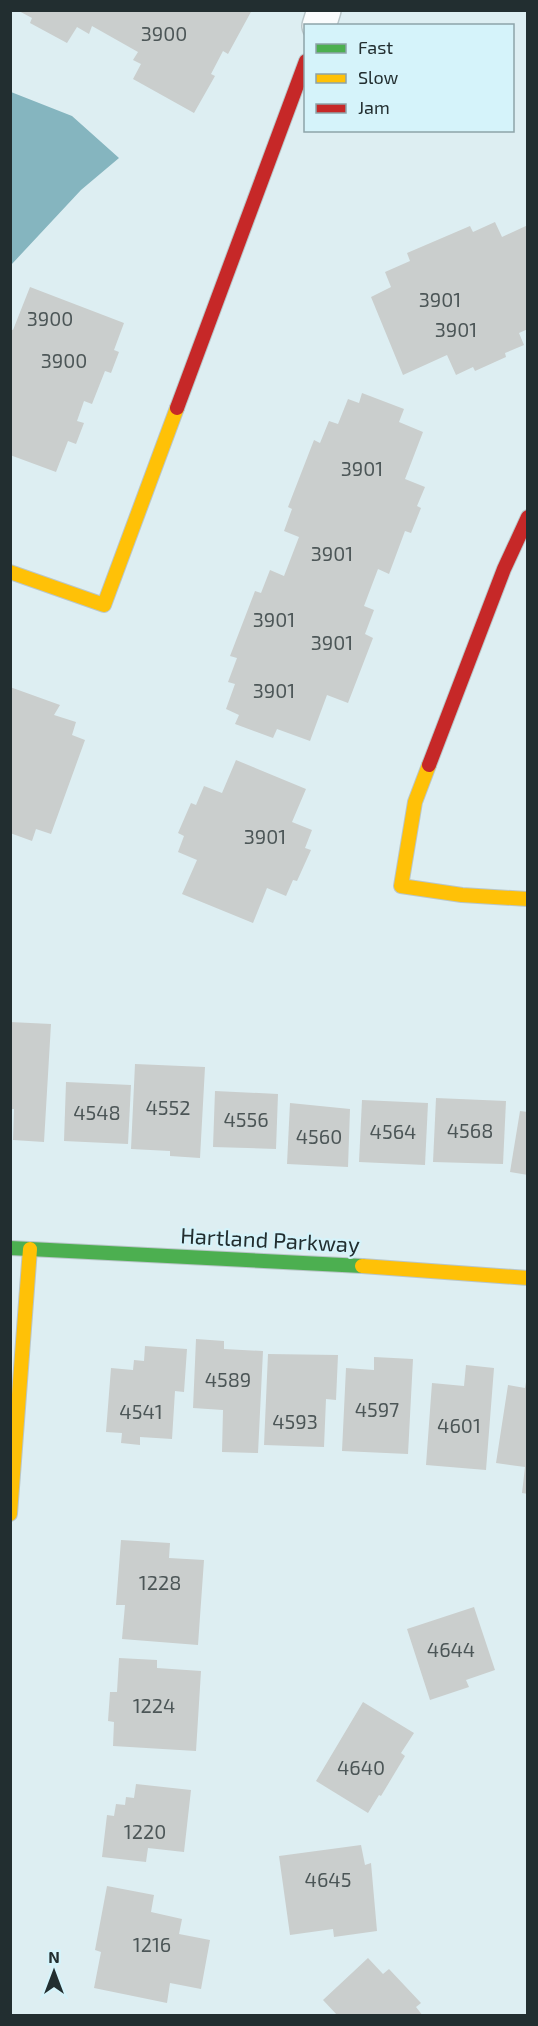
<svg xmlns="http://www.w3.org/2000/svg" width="538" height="2026" font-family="'Exo 2',sans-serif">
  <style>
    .water { fill: #85b5bf }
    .building { fill: #cacecd }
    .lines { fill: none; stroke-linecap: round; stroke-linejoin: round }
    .street-casing { stroke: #b9c6c9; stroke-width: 36 }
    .fast-casing { stroke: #b9c6c9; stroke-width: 16 }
    .slow-casing { stroke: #b9c6c9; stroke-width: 16 }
    .jam-casing { stroke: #b9c6c9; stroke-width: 16 }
    .street { stroke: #fafcfd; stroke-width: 33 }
    .fast { stroke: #4caf50; stroke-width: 14 }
    .slow { stroke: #ffc107; stroke-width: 14 }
    .jam { stroke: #c62828; stroke-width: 14 }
    .labels { text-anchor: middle; stroke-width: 4.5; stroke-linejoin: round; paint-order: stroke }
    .number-label { font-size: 20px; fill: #4c5657 }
    .street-label { font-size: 22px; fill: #222e30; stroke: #d5f3fa }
  </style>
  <rect width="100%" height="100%" fill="#ddeef2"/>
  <!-- water -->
  <polygon class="water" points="11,92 72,116 119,158 81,190 11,265"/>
  <!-- building -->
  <g class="building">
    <polygon points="17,10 252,10 228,54 223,51 211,74 215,76 194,113 133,79 141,64 133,60 138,52 92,26 89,34 77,27 67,43 30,23 32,18"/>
    <polygon points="495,222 502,237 528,225 528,329 519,333 524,345 505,353 506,357 475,371 473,367 456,375 447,355 403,375 371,297 391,287 385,272 410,261 407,253 470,226 473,232"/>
    <polygon points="30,287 124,323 114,350 119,352 111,373 105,371 92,404 84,401 77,421 84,423 76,444 68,441 56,472 10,455 10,329 13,330"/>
    <polygon points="362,393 404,409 399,422 423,432 405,479 425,487 417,506 421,508 411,533 405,531 389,574 378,569 364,606 374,610 365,634 373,638 348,703 327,695 310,741 277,729 273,738 235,724 239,715 226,709 235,684 228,682 237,658 230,656 255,591 261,593 270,570 284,576 299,537 284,531 292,509 288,507 314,440 320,443 329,421 338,424 348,399 359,403"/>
    <polygon points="10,687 60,705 54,715 76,722 72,735 85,740 51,834 36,829 32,841 10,833"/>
    <polygon points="236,760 306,789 292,822 312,830 305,848 311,850 297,881 293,880 286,896 267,888 253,923 182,894 197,860 178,852 184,836 178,833 191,803 196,805 204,786 222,793"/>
    <polygon points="10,1022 51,1024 44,1142 13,1140 14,1109 10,1109"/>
    <polygon points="135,1064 205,1067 200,1158 170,1156 170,1151 131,1149"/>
    <polygon points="66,1082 131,1085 128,1144 64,1141"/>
    <polygon points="215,1091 278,1094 276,1149 213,1147"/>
    <polygon points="436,1098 506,1101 503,1164 433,1162"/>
    <polygon points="362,1100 428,1103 425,1165 359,1162"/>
    <polygon points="290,1103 350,1109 348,1167 287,1164"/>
    <polygon points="520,1111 528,1112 528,1175 510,1172"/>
    <polygon points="196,1339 224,1341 224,1349 263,1351 258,1453 222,1452 223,1410 193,1408"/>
    <polygon points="145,1346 187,1349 184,1392 175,1391 172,1439 140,1437 140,1445 121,1443 122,1433 106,1432 111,1368 133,1370 134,1360 144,1361"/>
    <polygon points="268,1354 338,1355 336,1400 326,1399 324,1447 264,1445"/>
    <polygon points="374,1357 413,1359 408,1454 342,1451 346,1368 374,1370"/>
    <polygon points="466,1365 494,1368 486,1470 426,1465 432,1383 464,1386"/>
    <polygon points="526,1382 528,1382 528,1494 522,1493 525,1467 496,1463 508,1385 525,1388"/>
    <polygon points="121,1540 170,1543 169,1558 204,1560 198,1645 122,1639 125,1605 116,1605"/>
    <polygon points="474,1607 495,1670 466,1680 469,1687 430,1700 407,1629"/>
    <polygon points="119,1658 157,1660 157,1668 201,1671 196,1751 113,1746 114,1722 108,1721 110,1692 117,1692"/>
    <polygon points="363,1702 414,1733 401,1753 405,1756 381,1796 379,1795 368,1813 316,1781"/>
    <polygon points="136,1784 191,1790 184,1852 148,1848 146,1862 102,1857 107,1815 114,1816 116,1804 125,1805 126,1797 134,1798"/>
    <polygon points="361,1845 365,1865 371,1863 377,1931 334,1937 333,1929 290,1935 279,1856"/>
    <polygon points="107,1886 154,1895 151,1912 182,1919 179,1934 210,1940 201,1989 170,1983 167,2003 94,1988 101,1952 95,1950"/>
    <polygon points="368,1958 383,1974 389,1969 421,2003 416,2007 423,2016 338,2016 323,2000"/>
  </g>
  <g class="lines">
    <defs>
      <polyline id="street" points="319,26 324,10"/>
      <polyline id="fast" points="10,1248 362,1266"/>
      <g id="slow">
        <polyline points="10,572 104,605 177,408"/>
        <polyline points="429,765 415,802 401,886 462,895 528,899"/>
        <polyline points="362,1266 528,1278"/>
        <polyline points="10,1514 30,1249"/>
      </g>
      <g id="jam">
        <polyline points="177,408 306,61"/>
        <polyline points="429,765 504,569 528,517"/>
      </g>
    </defs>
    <!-- street casing -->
    <use href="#street" class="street-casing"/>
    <!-- fast casing -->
    <use href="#fast" class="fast-casing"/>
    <!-- slow casing -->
    <use href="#slow" class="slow-casing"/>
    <!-- jam casing -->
    <use href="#jam" class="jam-casing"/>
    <!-- street -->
    <use href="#street" class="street"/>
    <!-- fast -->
    <use href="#fast" class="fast"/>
    <!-- slow -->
    <use href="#slow" class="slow"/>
    <!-- jam -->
    <use href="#jam" class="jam"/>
  </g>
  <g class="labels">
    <!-- number labels -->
    <g class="number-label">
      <text x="164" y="41">3900</text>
      <text x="440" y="307">3901</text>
      <text x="50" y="326">3900</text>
      <text x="456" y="337">3901</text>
      <text x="64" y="368">3900</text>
      <text x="362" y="476">3901</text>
      <text x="332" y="561">3901</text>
      <text x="274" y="627">3901</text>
      <text x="332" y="650">3901</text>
      <text x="274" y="698">3901</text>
      <text x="265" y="844">3901</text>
      <text x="168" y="1115">4552</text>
      <text x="97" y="1120">4548</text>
      <text x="246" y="1127">4556</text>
      <text x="470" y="1138">4568</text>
      <text x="393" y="1139">4564</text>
      <text x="319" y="1144">4560</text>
      <text x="228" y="1387">4589</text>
      <text x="377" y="1417">4597</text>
      <text x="141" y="1419">4541</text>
      <text x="295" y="1429">4593</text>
      <text x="459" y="1433">4601</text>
      <text x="160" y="1590">1228</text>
      <text x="451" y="1657">4644</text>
      <text x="154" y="1713">1224</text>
      <text x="361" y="1775">4640</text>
      <text x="145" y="1839">1220</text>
      <text x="328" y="1887">4645</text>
      <text x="152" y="1952">1216</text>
    </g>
    <!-- street labels -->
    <g class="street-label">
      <text transform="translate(270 1240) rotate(3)" y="8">Hartland Parkway</text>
    </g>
  </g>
  <!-- border -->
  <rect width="538" height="2026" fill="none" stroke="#222e30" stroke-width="24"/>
  <!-- legend -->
  <rect x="304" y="24" width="210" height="108" fill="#d5f3fa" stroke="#8da4a9" stroke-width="1.5"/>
  <rect x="316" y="44" width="30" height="9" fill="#4caf50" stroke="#8da4a9" stroke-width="1.5"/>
  <text x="358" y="54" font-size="18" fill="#222e30">Fast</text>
  <rect x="316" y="74" width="30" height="9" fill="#ffc107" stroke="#8da4a9" stroke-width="1.5"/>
  <text x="358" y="84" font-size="18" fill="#222e30">Slow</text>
  <rect x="316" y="104" width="30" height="9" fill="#c62828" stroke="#8da4a9" stroke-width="1.5"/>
  <text x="358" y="114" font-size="18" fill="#222e30">Jam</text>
  <!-- north arrow -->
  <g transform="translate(54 1972)" stroke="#d5f3fa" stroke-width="4.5" paint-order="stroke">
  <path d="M0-4.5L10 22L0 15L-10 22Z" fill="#222e30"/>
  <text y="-9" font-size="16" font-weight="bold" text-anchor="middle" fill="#222e30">N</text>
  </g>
</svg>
